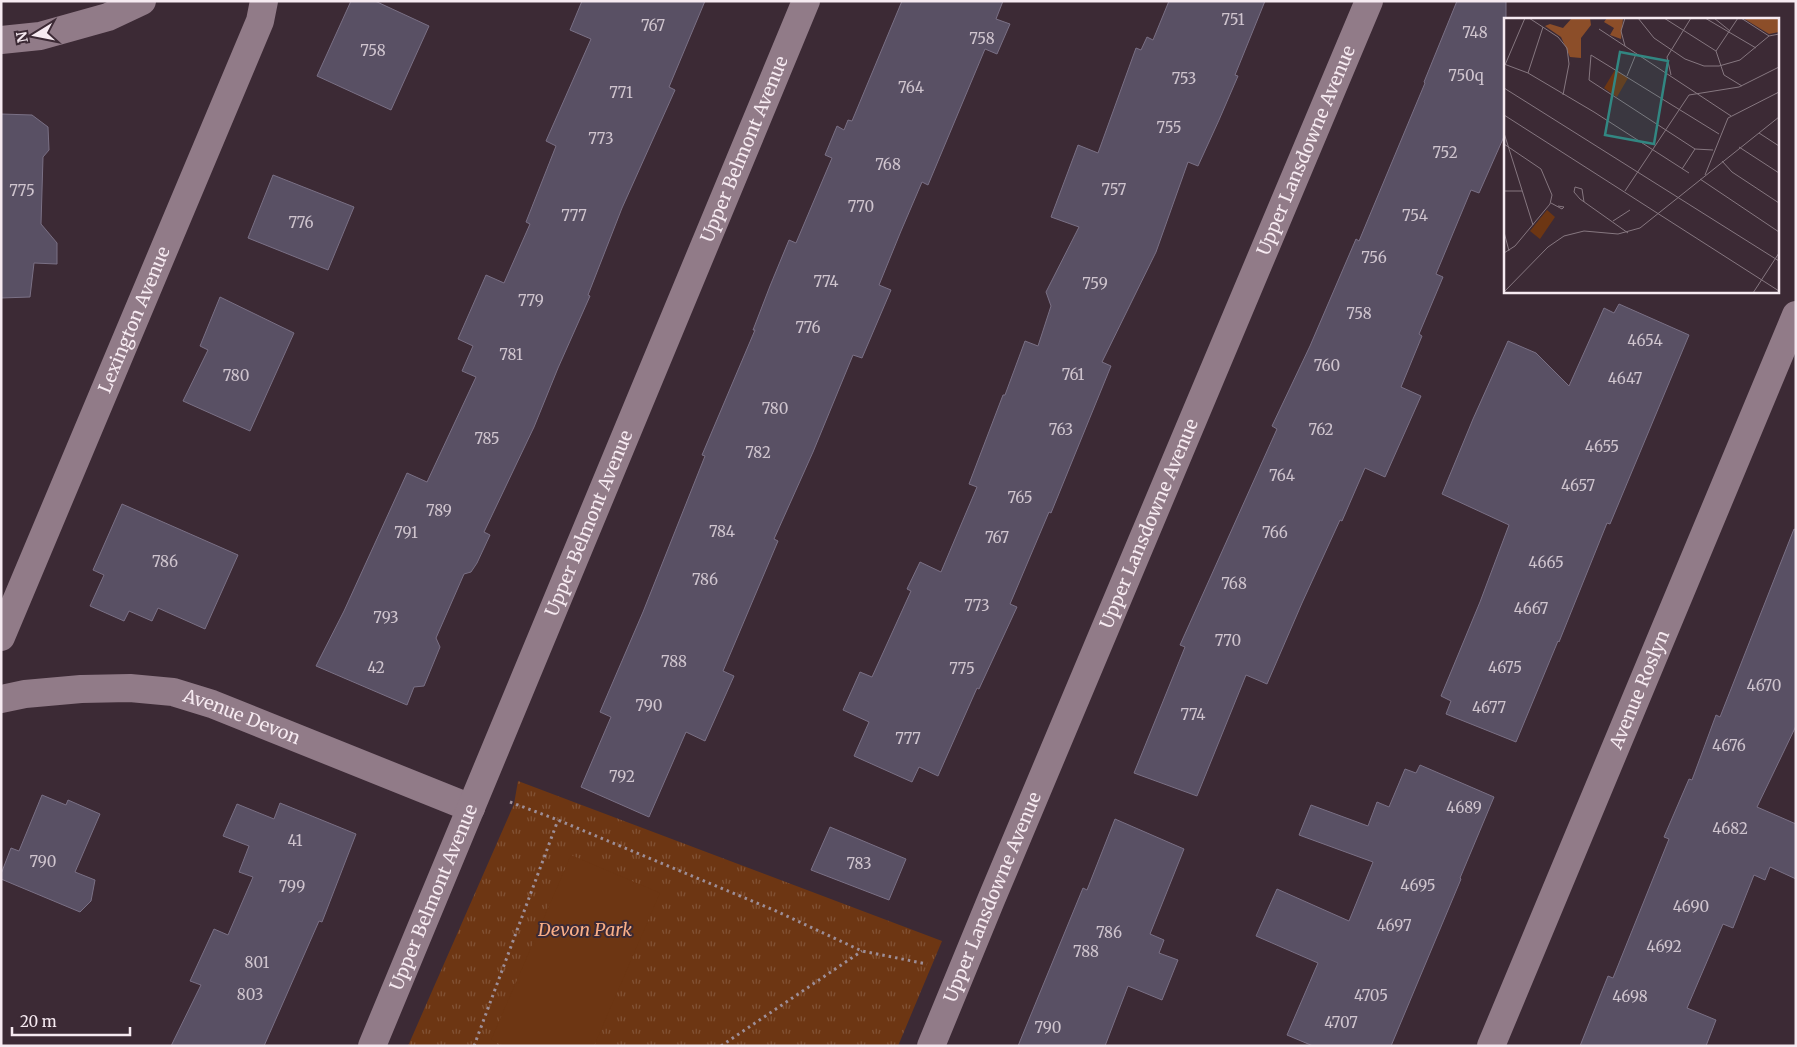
<svg xmlns="http://www.w3.org/2000/svg" width="1797" height="1047" font-family="Merriweather,serif">
  <style>
    .grass { fill: url(#grass-tufts) }
    .pitch { fill: #6d3613 }
    .building { fill: #595064; stroke: #7a7085 }
    .lines { fill: none; stroke-linecap: round; stroke-linejoin: round }
    .path { stroke: #9d8e97; stroke-width: 3; stroke-dasharray: 2.5 4; stroke-linecap: butt }
    .minor { stroke: #917b88; stroke-width: 28 }
    .labels { text-anchor: middle; stroke-width: 4; stroke-linejoin: round; paint-order: stroke }
    .number-label { font-size: 15px; fill: #cfc4ce }
    .street-label { font-size: 18px; fill: #f6eaf1; stroke: #3c2a35 }
    .park-label { font-size: 18px; font-style: italic; fill: #faaf87; stroke: #3c2a35 }
    .inset-road { fill: none; stroke: #867780; stroke-width: 1 }
    .view { fill: #328782; fill-opacity: 0.15; stroke: #328782; stroke-width: 2.5 }
    .inset-edge { fill: none; stroke: #f6eaf1; stroke-width: 2.5 }
  </style>
  <defs>
    <pattern id="grass-tufts" width="24" height="20" patternUnits="userSpaceOnUse" patternTransform="scale(1.25)"><rect width="24" height="20" fill="#6d3613"/><path d="M3 7l-1-3M5 7V3M7 7l1-3M15 17l-1-3M17 17v-4M19 17l1-3" fill="none" stroke="#825336"/></pattern>
  </defs>
  <rect width="100%" height="100%" fill="#3c2a35"/>
  <!-- grass -->
  <polygon class="grass" points="518,781 942,941 898,1046 408,1046 514,804"/>
  <!-- pitch -->
  <polygon class="pitch" points="571,855 660,893 594,1046 504,1046 491,1040"/>
  <!-- building -->
  <g class="building">
    <polygon points="351,1 375,1 429,26 391,110 317,76"/>
    <polygon points="582,1 705,1 669,87 675,90 622,208 588,295 590,296 558,368 534,427 484,532 490,535 477,563 471,572 464,574 436,638 440,647 424,686 414,687 407,705 316,666 344,611 407,473 427,482 476,377 462,371 473,346 458,339 486,275 504,283 530,224 526,222 556,146 546,141 591,39 570,30"/>
    <polygon points="902,1 1003,1 996,19 1010,24 997,54 985,49 928,185 922,182 901,231 879,285 891,290 862,358 853,355 813,452 774,539 778,541 723,671 734,676 705,741 686,732 649,817 581,787 611,717 600,712 643,612 705,456 702,455 755,330 753,330 770,286 789,240 796,243 832,158 825,155 837,126 844,130 848,120 852,121"/>
    <polygon points="1169,1 1265,1 1235,75 1238,76 1219,120 1198,166 1188,162 1156,252 1102,362 1111,366 1051,513 1049,512 1010,604 1017,607 979,689 977,688 938,776 919,767 912,782 854,756 869,722 843,710 860,672 872,677 911,591 907,589 920,562 941,572 977,487 969,484 1003,395 1005,395 1025,341 1038,346 1051,306 1046,292 1079,227 1051,217 1078,145 1098,153 1136,48 1141,50 1147,37 1153,40"/>
    <polygon points="1457,1 1506,1 1506,132 1479,193 1471,190 1436,274 1443,277 1419,334 1422,336 1401,387 1421,396 1385,477 1365,468 1342,521 1340,520 1302,603 1267,684 1246,675 1197,796 1134,773 1185,647 1180,645 1277,429 1272,426 1310,346 1356,239 1359,241 1425,83 1424,82"/>
    <polygon points="1,114 32,115 48,127 49,150 43,157 41,224 57,243 57,264 34,263 30,297 1,298"/>
    <polygon points="273,175 354,207 328,270 248,238"/>
    <polygon points="220,297 294,333 250,431 183,401 208,350 200,346"/>
    <polygon points="1619,304 1689,335 1610,524 1607,523 1559,642 1558,641 1516,742 1446,714 1451,701 1441,696 1480,602 1509,525 1442,494 1473,419 1508,341 1536,353 1569,386 1604,308 1614,313"/>
    <polygon points="122,504 238,555 205,629 158,608 152,621 129,611 124,621 90,606 104,575 93,570"/>
    <polygon points="1794,529 1796,530 1796,726 1757,807 1796,824 1796,879 1770,867 1765,880 1754,875 1733,928 1723,924 1687,1008 1716,1020 1706,1046 1580,1046 1608,976 1613,978 1669,839 1664,837 1689,779 1692,780 1716,715 1720,717"/>
    <polygon points="1420,765 1494,797 1460,878 1461,879 1391,1046 1313,1046 1287,1035 1318,963 1256,936 1277,889 1349,921 1373,862 1299,835 1311,805 1368,826 1377,802 1389,807 1405,769 1416,773"/>
    <polygon points="42,795 66,805 68,800 100,814 75,872 95,880 91,901 80,912 1,879 1,874 11,848 19,851"/>
    <polygon points="280,803 356,834 322,922 319,921 264,1046 171,1046 201,985 190,981 214,929 228,935 253,877 239,872 249,846 223,836 237,804 274,819"/>
    <polygon points="1115,819 1184,849 1150,934 1164,940 1159,953 1178,960 1162,1000 1128,986 1105,1046 1018,1046 1083,888 1087,890"/>
    <polygon points="830,827 906,859 889,900 811,870"/>
  </g>
  <g class="lines">
    <!-- path -->
    <g class="path">
      <polyline points="510,802 558,820 776,911 862,951 927,964"/>
      <polyline points="474,1046 558,820"/>
      <polyline points="721,1046 862,951"/>
    </g>
    <!-- minor -->
    <g class="minor">
      <polyline points="1,40 40,36 108,17 142,1"/>
      <path id="s1" d="M1,637l259,-616 4,-20"/>
      <path id="s2" d="M1,699l24,-5 56,-5 49,-1 43,4 39,12 259,104"/>
      <path id="s3" d="M372,1046l434,-1045"/>
      <path id="s4" d="M931,1046l60,-146 378,-899"/>
      <path id="s5" d="M1491,1046l305,-731"/>
    </g>
  </g>
  <g class="labels">
    <!-- number labels -->
    <g class="number-label">
      <text x="1233" y="25">751</text>
      <text x="653" y="31">767</text>
      <text x="1475" y="38">748</text>
      <text x="982" y="44">758</text>
      <text x="373" y="56">758</text>
      <text x="1466" y="81">750q</text>
      <text x="1184" y="84">753</text>
      <text x="911" y="93">764</text>
      <text x="621" y="98">771</text>
      <text x="1169" y="133">755</text>
      <text x="601" y="144">773</text>
      <text x="1445" y="158">752</text>
      <text x="888" y="170">768</text>
      <text x="1114" y="195">757</text>
      <text x="22" y="196">775</text>
      <text x="861" y="212">770</text>
      <text x="574" y="221">777</text>
      <text x="1415" y="221">754</text>
      <text x="301" y="228">776</text>
      <text x="1374" y="263">756</text>
      <text x="826" y="287">774</text>
      <text x="1095" y="289">759</text>
      <text x="531" y="306">779</text>
      <text x="1359" y="319">758</text>
      <text x="808" y="333">776</text>
      <text x="1645" y="346">4654</text>
      <text x="511" y="360">781</text>
      <text x="1327" y="371">760</text>
      <text x="1073" y="380">761</text>
      <text x="236" y="381">780</text>
      <text x="1625" y="384">4647</text>
      <text x="775" y="414">780</text>
      <text x="1061" y="435">763</text>
      <text x="1321" y="435">762</text>
      <text x="487" y="444">785</text>
      <text x="1602" y="452">4655</text>
      <text x="758" y="458">782</text>
      <text x="1282" y="481">764</text>
      <text x="1578" y="491">4657</text>
      <text x="1020" y="503">765</text>
      <text x="439" y="516">789</text>
      <text x="722" y="537">784</text>
      <text x="406" y="538">791</text>
      <text x="1275" y="538">766</text>
      <text x="997" y="543">767</text>
      <text x="165" y="567">786</text>
      <text x="1546" y="568">4665</text>
      <text x="705" y="585">786</text>
      <text x="1234" y="589">768</text>
      <text x="977" y="611">773</text>
      <text x="1531" y="614">4667</text>
      <text x="386" y="623">793</text>
      <text x="1228" y="646">770</text>
      <text x="674" y="667">788</text>
      <text x="376" y="673">42</text>
      <text x="1505" y="673">4675</text>
      <text x="962" y="674">775</text>
      <text x="1764" y="691">4670</text>
      <text x="649" y="711">790</text>
      <text x="1489" y="713">4677</text>
      <text x="1193" y="720">774</text>
      <text x="908" y="744">777</text>
      <text x="1729" y="751">4676</text>
      <text x="622" y="782">792</text>
      <text x="1464" y="813">4689</text>
      <text x="1730" y="834">4682</text>
      <text x="295" y="846">41</text>
      <text x="43" y="867">790</text>
      <text x="859" y="869">783</text>
      <text x="1418" y="891">4695</text>
      <text x="292" y="892">799</text>
      <text x="1691" y="912">4690</text>
      <text x="1394" y="931">4697</text>
      <text x="1109" y="938">786</text>
      <text x="1664" y="952">4692</text>
      <text x="1086" y="957">788</text>
      <text x="257" y="968">801</text>
      <text x="250" y="1000">803</text>
      <text x="1371" y="1001">4705</text>
      <text x="1630" y="1002">4698</text>
      <text x="1341" y="1028">4707</text>
      <text x="1048" y="1033">790</text>
    </g>
    <!-- street labels -->
    <g class="street-label">
      <text dy="6" stroke="none"><textPath href="#s3" startOffset="971">Upper Belmont Avenue</textPath></text>
      <text dy="6" stroke="none"><textPath href="#s4" startOffset="971">Upper Lansdowne Avenue</textPath></text>
      <text dy="6" stroke="none"><textPath href="#s1" startOffset="344">Lexington Avenue</textPath></text>
      <text dy="6" stroke="none"><textPath href="#s3" startOffset="566">Upper Belmont Avenue</textPath></text>
      <text dy="6" stroke="none"><textPath href="#s4" startOffset="566">Upper Lansdowne Avenue</textPath></text>
      <text dy="6" stroke="none"><textPath href="#s5" startOffset="386">Avenue Roslyn</textPath></text>
      <text dy="6" stroke="none"><textPath href="#s2" startOffset="246">Avenue Devon</textPath></text>
      <text dy="6" stroke="none"><textPath href="#s3" startOffset="161">Upper Belmont Avenue</textPath></text>
      <text dy="6" stroke="none"><textPath href="#s4" startOffset="161">Upper Lansdowne Avenue</textPath></text>
    </g>
    <!-- park labels -->
    <g class="park-label">
      <text x="585" y="936">Devon Park</text>
    </g>
  </g>
  <!-- overview -->
  <g transform="translate(1504 18)">
    <rect width="275" height="275" fill="#3c2a35"/>
    <path d="M111,52l13,8 -11,19 -13,-9zM43,192l8,7 -15,22 -10,-8z" fill="#6d3613"/>
    <path d="M68,0h18l1,7 -10,13v20l-11,-1 -9,-20 -16,-11 5,-2 13,4zM103,0h16l-2,21 -11,-4 4,-7 -10,-6zM239,0h36v14l-10,2z" fill="#8c4e29"/>
    <path class="inset-road" d="M25,0l29,19 9,11 2,16 -6,31M134,0l16,20 31,21 19,7h15l21,-6 29,-24M160,0l52,33M201,0l51,30M210,0l16,13M237,0l28,18 10,-2M95,11l132,87M121,28l-4,-15 4,-13M212,33l8,24 18,11M212,33l22,-33M0,46l24,9 66,39 95,61M1,47l20,-47M24,55l15,-46M167,57l-4,-18 24,-39M123,58l9,-22M0,70l275,173M0,97l275,176M0,115l29,92M255,115l20,13M0,126l37,25 11,26 -2,9 -35,42 -11,7M235,129l40,26M209,132l-18,-1 -106,-69 2,-25 128,79M218,143l10,11 47,31M178,151l13,-20M201,157l23,-57 51,-26M196,161l79,53M0,173h18M121,173l64,-96 50,-8 40,-20M80,184l-2,-13 -7,-2 -1,5 6,7 48,34M47,185l11,6 2,-2 -6,-1M109,203l17,-11M0,214l5,19M0,274l44,-45 16,-11 20,-5 34,3 22,-6 139,-111M249,275l26,-40"/>
    <path class="view" d="M116,34l48,9 -14,83 -49,-9z"/>
    <rect width="275" height="275" class="inset-edge"/>
  </g>
  <!-- border -->
  <rect width="1797" height="1047" fill="none" stroke="#f6eaf1" stroke-width="5"/>
  <!-- north arrow -->
  <g transform="translate(35 35) rotate(260)" stroke="#3c2a35" stroke-width="4" paint-order="stroke">
  <path d="M0-4L9 19L0 12L-9 19Z" fill="#f6eaf1"/>
  <text y="-8" font-size="14" font-weight="bold" text-anchor="middle" fill="#f6eaf1">N</text>
  </g>
  <!-- scale -->
  <path d="M12 1027v8h118v-8" fill="none" stroke="#f6eaf1" stroke-width="2.5"/>
  <text x="20" y="1027" font-size="15" fill="#f6eaf1" stroke="#3c2a35" stroke-width="4" paint-order="stroke">20 m</text>
</svg>
